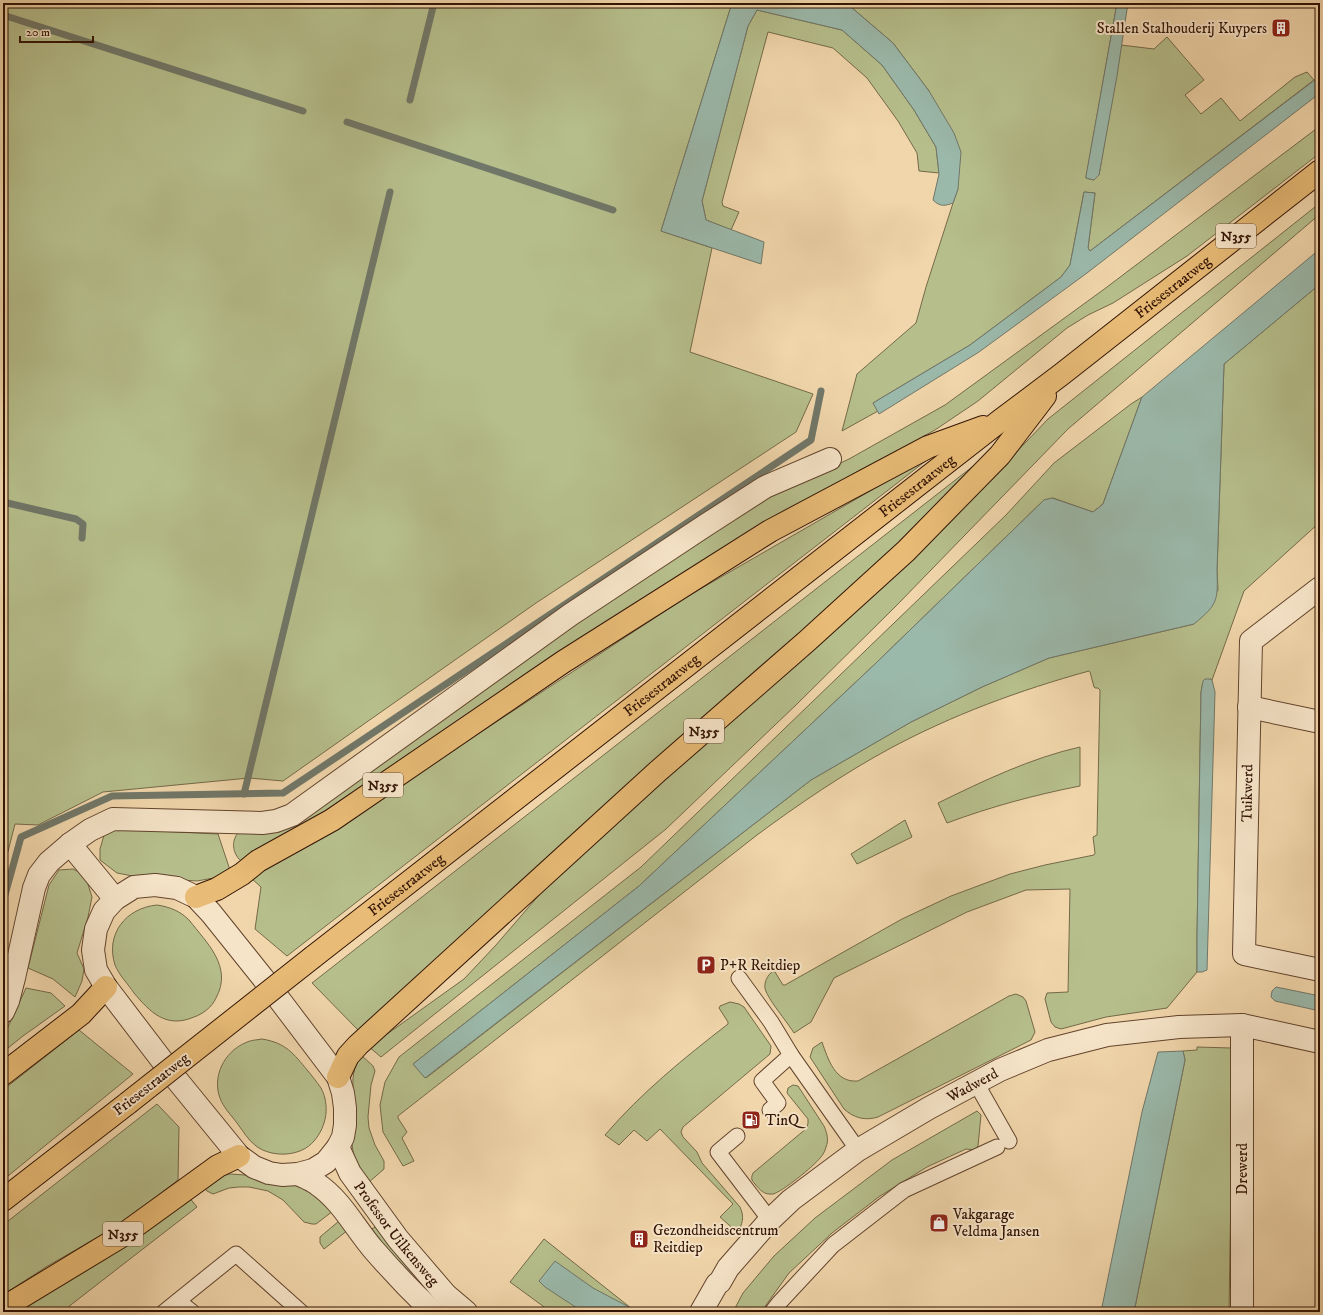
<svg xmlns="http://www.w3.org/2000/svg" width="1323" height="1315" font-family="'IM FELL DW Pica',serif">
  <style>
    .green { fill: #b6bf8c; stroke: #746948 }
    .water { fill: #9bb9ab; stroke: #717768 }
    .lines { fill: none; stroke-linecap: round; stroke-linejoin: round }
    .stream { stroke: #717768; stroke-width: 7 }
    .service-casing { stroke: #62442d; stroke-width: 17 }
    .minor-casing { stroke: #62442d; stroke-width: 24 }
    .tertiary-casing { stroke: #62442d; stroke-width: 24 }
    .primary-casing { stroke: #321303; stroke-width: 24 }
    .service { stroke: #f6e4c8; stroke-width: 15 }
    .minor { stroke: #f6e4c8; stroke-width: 22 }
    .tertiary { stroke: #f6e4c8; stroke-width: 22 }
    .primary { stroke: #e8bb76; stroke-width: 22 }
    .primary-bridge-casing { stroke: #321303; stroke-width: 24; stroke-linecap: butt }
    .primary-bridge { stroke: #e8bb76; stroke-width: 22 }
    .labels { text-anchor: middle; stroke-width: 4; stroke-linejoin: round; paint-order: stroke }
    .shield { fill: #f6e4c8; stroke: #6d523e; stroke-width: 1 }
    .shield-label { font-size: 14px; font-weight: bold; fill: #321303 }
    .poi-label { font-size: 15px; fill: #321303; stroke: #f6e4c8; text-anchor: start }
    .street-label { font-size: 15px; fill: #321303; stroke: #f6e4c8 }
  </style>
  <rect width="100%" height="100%" fill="#f1d6ab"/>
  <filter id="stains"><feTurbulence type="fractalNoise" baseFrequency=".005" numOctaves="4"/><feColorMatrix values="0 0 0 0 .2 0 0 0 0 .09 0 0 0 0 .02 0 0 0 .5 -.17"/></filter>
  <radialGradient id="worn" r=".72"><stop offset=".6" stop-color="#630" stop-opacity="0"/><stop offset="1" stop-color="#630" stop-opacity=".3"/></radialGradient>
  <!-- green -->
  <g class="green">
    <polygon points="3,3 732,3 661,231 712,248 690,352 813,394 796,432 536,603 283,781 249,778 103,792 38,825 15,824 3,871"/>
    <polygon points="836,3 1117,3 1086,178 1094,180 1099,175 1121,45 1154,49 1167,37 1204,80 1185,95 1201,114 1221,98 1240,121 1295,77 1307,72 1314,80 1090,251 1088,248 1095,193 1084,192 1070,265 1061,277 970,345 873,403 878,411 842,431 857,374 916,323 926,287 953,203 958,189 929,91 893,43 851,7"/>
    <polygon points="757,10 842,30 882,65 914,110 936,147 939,173 919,171 917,153 898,121 867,78 833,48 768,32 722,202 723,206 739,212 731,230 706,220 702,201 748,26"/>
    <path d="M1320,126v27l-133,103 -74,47 -25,12 -21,13 -89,73 -43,29 -75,40 -205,122 -329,223 -85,46c-9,-8 -10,-21 -2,-29l24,-1 299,-200 167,-109 50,-30 70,-33 96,-54 158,-115z"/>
    <polygon points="1320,203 1320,214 1068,429 896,606 797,704 666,829 381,1057 369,1047 464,979 496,945 540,894 987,483 1048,419"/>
    <path d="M1320,284v238l-76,69 -32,89 -2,-1 -7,3 -2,10 -4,245v35l-30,36 -61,9 -45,12 -6,-2 -4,-5 -6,-23 2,-6 21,-1 2,-103 -44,1 -59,22 -133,66 -23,44 -17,11c-6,-10 -28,-36 -29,-45 -1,-7 3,-13 8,-17l2,1 8,13h2l117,-66 49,-23 59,-22 35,-9 49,-10 1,-2 -2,-16 4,-2 3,-145 -2,-2h-3l-1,-1 -4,-15 -1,-1c-69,19 -137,44 -200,78 -46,25 -90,55 -132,86l-359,281v2l9,14 -5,6 12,23 -11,5 -20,-34 -3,-27 5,-23 14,-25 242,-190 365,-352 48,-52 77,-59 11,-7 -39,107 -10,8 -40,-14 -9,2 -169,164 -236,222 -226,178 13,14 385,-298 100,-58 71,-35 67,-29 145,-34 24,-34 -1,-20 7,-206z"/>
    <polygon points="995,449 944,500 807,630 561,845 358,1030 312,983"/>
    <polygon points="936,453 287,956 255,929 261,887 251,878 312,843 688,596"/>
    <path d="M1080,747v39c-46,9 -90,21 -133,37l-9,-20c45,-22 93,-45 142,-56z"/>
    <polygon points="905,820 912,837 857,864 851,854"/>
    <polygon points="115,829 218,834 230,870 219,877 197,881 138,877 117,873 100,860 100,849 104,835"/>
    <polygon points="73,869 85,875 92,897 88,917 77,953 84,969 82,981 75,997 53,979 28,968 49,885 59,870"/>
    <path d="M157,905c13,2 23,6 32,15 18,23 44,47 27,78 -4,9 -13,16 -22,19 -28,12 -44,-5 -60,-24 -6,-9 -15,-18 -19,-28 -10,-31 11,-57 42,-60z"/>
    <polygon points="26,988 51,993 65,1006 23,1036 3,1052 3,1033 8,1027"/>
    <path d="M1016,994l7,3 3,4 9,31 -4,8 -153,77c-13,4 -24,1 -34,-8l-34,-52 3,-9 9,-6c6,17 13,41 36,39l151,-85z"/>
    <path d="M730,1002l9,2 5,3 27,39 -1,8 -87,73 -2,5 2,5 14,15 5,11 38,44c5,11 2,16 -2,26l-18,-16 13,-13 -73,-75 -13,12 -13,-11 -15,15 -14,-10c36,-42 79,-77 123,-111v-2l-9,-14 1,-2z"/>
    <polygon points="79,1030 133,1074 3,1180 3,1090"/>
    <path d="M262,1039c24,4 31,14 46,32 4,5 9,11 13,17 9,17 6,38 -7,53 -13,16 -42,17 -58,5 -8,-6 -13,-15 -19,-23 -6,-8 -14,-16 -17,-25 -8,-21 4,-46 25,-55 5,-3 12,-3 17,-4z"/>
    <polygon points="1197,1047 1231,1048 1233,1056 1229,1312 1134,1312 1185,1060 1183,1051 1197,1050"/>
    <path d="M360,1054l13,12 2,5 -4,14 -3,32 1,11 6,17 9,16v8l-16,14c-8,-10 -15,-25 -16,-39 0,-13 4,-26 3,-40 0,-6 -2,-12 -2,-18 -1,-12 3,-22 7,-32z"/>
    <path d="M793,1085l5,1 26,40c3,7 5,14 2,21 -1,4 -3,8 -6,11 -6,8 -38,34 -47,36 -9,1 -13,-4 -18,-10 -4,-4 -4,-6 -2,-11l54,-45 1,-5v-4l-21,-26 1,-5z"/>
    <polygon points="157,1104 179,1127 178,1180 122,1223 46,1267 3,1295 3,1225"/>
    <polygon points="977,1111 981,1115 978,1146 974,1150 966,1149 927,1167 880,1196 832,1233 789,1273 761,1312 733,1312 743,1293 774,1256 815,1218 892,1160"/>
    <polygon points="230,1174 245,1175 254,1178 293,1184 310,1189 333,1211 316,1224 312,1224 304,1222 283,1200 268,1191 249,1187 239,1187 229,1188 213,1194 207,1191 202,1185 221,1176"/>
    <polygon points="188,1196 197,1207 63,1311 11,1312"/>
    <polygon points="339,1221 348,1230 324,1249 320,1243 320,1237"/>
    <polygon points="377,1226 454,1312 442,1312 370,1230"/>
    <polygon points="544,1239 636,1312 551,1312 510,1282"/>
  </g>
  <!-- water -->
  <g class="water">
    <path d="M732,3h104l15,4 42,36 36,48 25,42 7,19 -3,37 -5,14c-8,3 -13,4 -20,-3l6,-26 -3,-27 -22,-37 -32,-45 -40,-35 -85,-20 -9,16 -46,175 4,19 58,22 -3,22 -100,-33z"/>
    <polygon points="1117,3 1128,3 1117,76 1099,175 1094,180 1086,178 1086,176"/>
    <polygon points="1320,76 1320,93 1087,273 979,352 879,414 873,403 970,345 1061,277 1070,265 1084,192 1095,193 1088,248 1090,251"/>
    <path d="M1320,249v35l-96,80 -7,206c1,31 1,34 -23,54l-145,34 -67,29 -71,35 -100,58 -386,298 -12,-14 226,-178 236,-222 169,-164 8,-2 41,14 10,-8 39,-107z"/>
    <polygon points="1205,679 1210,679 1212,680 1215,692 1207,970 1202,972 1197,972 1197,937 1201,692 1203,681"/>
    <polygon points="1276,987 1320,996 1320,1011 1275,1001 1271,997 1272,991"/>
    <polygon points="1183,1051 1185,1060 1134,1312 1101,1312 1142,1112 1158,1052"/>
    <polygon points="555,1261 593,1288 629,1307 632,1310 633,1312 583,1312 545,1287 539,1281"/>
  </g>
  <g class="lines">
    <!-- stream -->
    <g class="stream">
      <polyline points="3,15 303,111"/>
      <polyline points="410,100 434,3"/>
      <polyline points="347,122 613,210"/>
      <polyline points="3,502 76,519 83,524 82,538"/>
      <polyline points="244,794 390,192"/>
      <polyline points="3,902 21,837 112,796 283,793 811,440 821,391"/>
    </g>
    <defs>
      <g id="service">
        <polyline points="739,978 771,1022 791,1055 858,1150"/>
        <polyline points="976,1083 1009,1141"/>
        <polyline points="770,1110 778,1103 762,1081 791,1055"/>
        <polyline points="737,1136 718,1152 770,1220"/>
        <polyline points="178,1301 192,1312"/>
        <polyline points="164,1312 236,1254 301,1312"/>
        <polyline points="772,1312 779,1303 833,1245 904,1190 997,1147"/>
      </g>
      <g id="minor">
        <polyline points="1320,588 1251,641 1244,954 1320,970"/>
        <polyline points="1249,707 1320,722"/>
        <polyline points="70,844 115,899"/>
        <polyline points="3,1012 8,1001 14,978 34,888 39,875 49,862 70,844 90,830 113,819 262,823 276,821 292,815 570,615 706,525 765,487 830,459"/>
        <polyline points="1242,1025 1242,1312"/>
        <path id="s1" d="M701,1312l16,-28 3,-2 8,-14 42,-48 21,-20 67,-50 71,-42 71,-38 48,-20 59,-15 72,-8 63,-2 78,17"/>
      </g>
      <g id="tertiary">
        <polygon points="155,885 177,888 196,897 211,913 263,978 338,1077 343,1093 345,1108 345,1125 343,1137 338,1147 326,1162 313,1170 298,1174 282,1175 269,1173 254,1167 239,1156 177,1080 106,987 96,970 93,950 96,929 104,911 115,899 134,887"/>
        <path id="s2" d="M338,1147l12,26 48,66 48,56 20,17"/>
        <path d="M298,1174c6,3 14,6 19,10 24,16 38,44 56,65 19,22 39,43 60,63"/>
      </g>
      <g id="primary">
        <polyline points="196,897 217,889 242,874 258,861 332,820 563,662 770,531 928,447 983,427"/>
        <path id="s3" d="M313,957l688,-537 61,-46 258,-203"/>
        <polyline points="3,1074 81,1014 106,987"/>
        <polyline points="338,1077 348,1056 358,1045 657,772 807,641 906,551 1000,455 1045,396"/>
        <polyline points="3,1200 128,1103"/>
        <polyline points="3,1308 120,1237 218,1166 239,1156"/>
      </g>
    </defs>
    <!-- service casing -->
    <use href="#service" class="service-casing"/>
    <!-- minor casing -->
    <use href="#minor" class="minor-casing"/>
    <!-- tertiary casing -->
    <use href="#tertiary" class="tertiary-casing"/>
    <!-- primary casing -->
    <use href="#primary" class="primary-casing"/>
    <!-- service -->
    <use href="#service" class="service"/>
    <!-- minor -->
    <use href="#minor" class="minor"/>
    <!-- tertiary -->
    <use href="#tertiary" class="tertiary"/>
    <!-- primary -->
    <use href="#primary" class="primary"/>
    <defs>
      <polyline id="primary-bridge" points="128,1103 313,957"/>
    </defs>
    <!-- primary-bridge casing -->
    <use href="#primary-bridge" class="primary-bridge-casing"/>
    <!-- primary-bridge -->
    <use href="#primary-bridge" class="primary-bridge"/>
  </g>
  <!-- icons -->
  <defs>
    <symbol id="building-square" viewBox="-11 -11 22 22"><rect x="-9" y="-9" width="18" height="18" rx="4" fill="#8f2418" stroke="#f6e4c8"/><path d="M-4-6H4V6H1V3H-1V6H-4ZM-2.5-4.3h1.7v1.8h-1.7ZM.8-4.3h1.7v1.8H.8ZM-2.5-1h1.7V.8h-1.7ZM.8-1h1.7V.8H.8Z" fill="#fff"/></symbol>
    <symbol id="parking-square" viewBox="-11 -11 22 22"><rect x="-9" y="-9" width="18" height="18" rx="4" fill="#8f2418" stroke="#f6e4c8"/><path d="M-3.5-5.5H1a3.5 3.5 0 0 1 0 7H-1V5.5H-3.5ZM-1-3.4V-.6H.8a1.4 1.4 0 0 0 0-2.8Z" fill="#fff"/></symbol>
    <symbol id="fuel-square" viewBox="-11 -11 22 22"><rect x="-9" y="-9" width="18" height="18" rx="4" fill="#8f2418" stroke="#f6e4c8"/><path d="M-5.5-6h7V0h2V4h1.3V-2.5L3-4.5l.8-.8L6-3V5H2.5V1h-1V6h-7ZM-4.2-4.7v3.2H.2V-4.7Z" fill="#fff"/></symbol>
    <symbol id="shop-square" viewBox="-11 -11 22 22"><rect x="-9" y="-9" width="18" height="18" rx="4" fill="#8f2418" stroke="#f6e4c8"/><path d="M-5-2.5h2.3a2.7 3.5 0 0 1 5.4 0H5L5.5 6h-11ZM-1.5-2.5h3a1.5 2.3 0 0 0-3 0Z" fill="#fff"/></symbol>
  </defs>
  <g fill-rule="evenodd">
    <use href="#building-square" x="1270" y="17" width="22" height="22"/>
    <use href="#parking-square" x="695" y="954" width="22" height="22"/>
    <use href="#fuel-square" x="740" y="1109" width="22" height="22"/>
    <use href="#shop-square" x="928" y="1212" width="22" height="22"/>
    <use href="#building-square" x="628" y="1228" width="22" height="22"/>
  </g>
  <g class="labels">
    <!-- shield labels -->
    <g class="shield">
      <rect x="1216" y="224" width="40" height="24" rx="3"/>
      <rect x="684" y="719" width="40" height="24" rx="3"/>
      <rect x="363" y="773" width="40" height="24" rx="3"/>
      <rect x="103" y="1222" width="40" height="24" rx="3"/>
    </g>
    <g class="shield-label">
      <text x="1236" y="241">N355</text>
      <text x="704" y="736">N355</text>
      <text x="383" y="790">N355</text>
      <text x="123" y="1239">N355</text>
    </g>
    <!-- poi labels -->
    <g class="poi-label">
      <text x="1267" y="33" text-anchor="end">Stallen Stalhouderij Kuypers</text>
      <text x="720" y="970">P+R Reitdiep</text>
      <text x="765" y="1125">TinQ</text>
      <text x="953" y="1219">Vakgarage<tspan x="953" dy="17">Veldma Jansen</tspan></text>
      <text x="653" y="1235">Gezondheidscentrum<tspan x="653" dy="17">Reitdiep</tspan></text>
    </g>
    <!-- street labels -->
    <g class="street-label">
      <text dy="5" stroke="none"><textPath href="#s3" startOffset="1090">Friesestraatweg</textPath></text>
      <text dy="5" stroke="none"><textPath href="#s3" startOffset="766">Friesestraatweg</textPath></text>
      <text dy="5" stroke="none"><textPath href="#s3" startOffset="442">Friesestraatweg</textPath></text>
      <text transform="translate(1247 793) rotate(-89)" y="5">Tuikwerd</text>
      <text dy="5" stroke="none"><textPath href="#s3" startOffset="118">Friesestraatweg</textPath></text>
      <text transform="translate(151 1084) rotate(-38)" y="5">Friesestraatweg</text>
      <text dy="5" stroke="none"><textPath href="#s1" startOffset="360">Wadwerd</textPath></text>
      <text transform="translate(1242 1169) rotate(-90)" y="5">Drewerd</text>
      <text dy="5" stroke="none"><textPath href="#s2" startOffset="105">Professor Uilkensweg</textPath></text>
    </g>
  </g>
  <!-- margin -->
  <rect width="1323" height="1315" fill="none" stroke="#f1d6ab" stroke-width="16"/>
  <rect x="4" y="4" width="1315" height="1307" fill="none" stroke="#321303" stroke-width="2"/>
  <rect x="8" y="8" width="1307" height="1299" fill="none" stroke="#321303"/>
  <!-- scale -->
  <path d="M20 36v6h73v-6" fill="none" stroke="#321303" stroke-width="2"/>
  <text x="26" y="36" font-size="12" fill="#321303" stroke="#f6e4c8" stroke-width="3" paint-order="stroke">20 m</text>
  <rect width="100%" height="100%" filter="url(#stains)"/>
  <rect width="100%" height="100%" fill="url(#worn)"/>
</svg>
